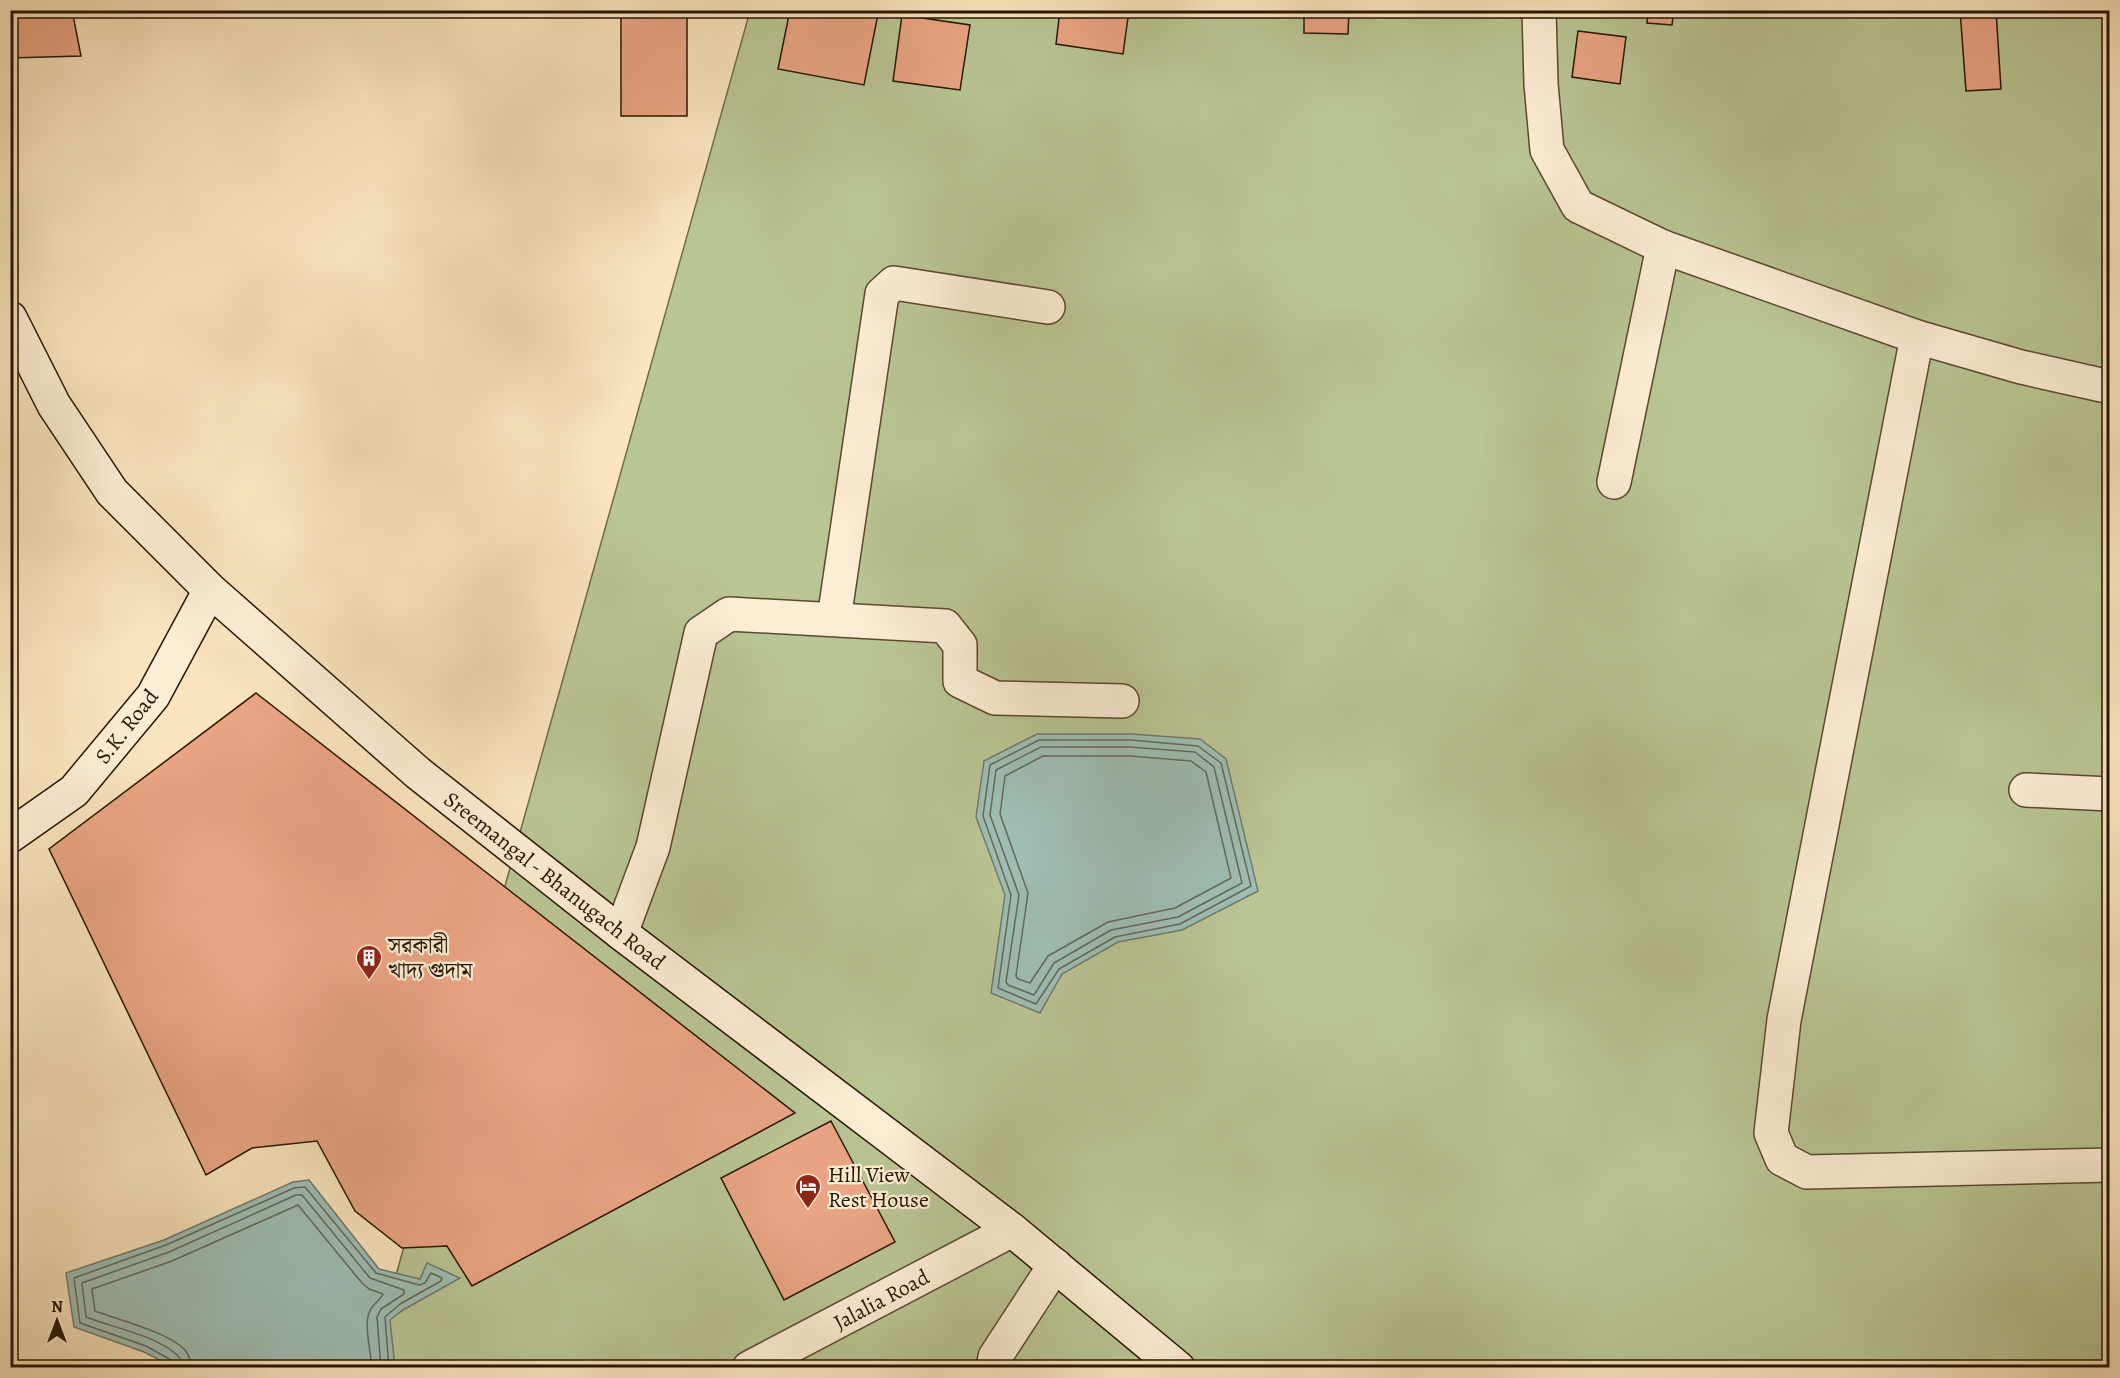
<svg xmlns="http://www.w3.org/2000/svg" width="2120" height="1378" font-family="Alegreya,'Noto Serif Bengali',serif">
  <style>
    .green { fill: #bac594; stroke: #706c4a; stroke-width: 1.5 }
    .water { fill: #9fbfb6; stroke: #6f7b6d; stroke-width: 1.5 }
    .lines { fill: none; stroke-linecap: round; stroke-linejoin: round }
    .shore { stroke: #626a5b; stroke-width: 1.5 }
    .building { fill: #eaa584; stroke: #261400; stroke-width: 1.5 }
    .minor-casing { stroke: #5b4830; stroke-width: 36 }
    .secondary-casing { stroke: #261400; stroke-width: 36 }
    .minor { stroke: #fceed5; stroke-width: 33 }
    .secondary { stroke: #fceed5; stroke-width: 33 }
    .labels { text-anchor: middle; stroke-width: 4.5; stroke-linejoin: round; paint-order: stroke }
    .street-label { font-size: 22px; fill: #261400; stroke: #fceed5 }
    .poi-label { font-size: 22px; fill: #261400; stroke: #fceed5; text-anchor: start }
  </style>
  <rect width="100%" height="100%" fill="#fae5be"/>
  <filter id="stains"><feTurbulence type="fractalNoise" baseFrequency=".00333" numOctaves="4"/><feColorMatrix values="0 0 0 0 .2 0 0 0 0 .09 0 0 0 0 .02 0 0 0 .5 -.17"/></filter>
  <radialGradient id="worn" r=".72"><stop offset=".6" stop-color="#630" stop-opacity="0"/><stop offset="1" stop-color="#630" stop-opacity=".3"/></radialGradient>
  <!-- green -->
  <polygon class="green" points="750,11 2109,11 2109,1367 370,1368"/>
  <!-- water -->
  <g class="water">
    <polygon points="1037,734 1131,734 1200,739 1226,759 1258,891 1182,930 1118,942 1062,974 1040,1013 991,993 1005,895 976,817 984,761"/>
    <polygon points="309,1180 379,1269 420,1279 427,1263 460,1278 403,1310 390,1320 395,1367 173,1367 144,1352 74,1327 66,1273 164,1240 293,1182"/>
  </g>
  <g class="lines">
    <!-- shore -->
    <g class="shore">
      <polygon points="1039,740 1131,740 1198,746 1221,763 1251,886 1180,924 1115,937 1059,969 1036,1004 998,988 1011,895 983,816 990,765"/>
      <polygon points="1130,747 1195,752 1214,767 1242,883 1178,917 1111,930 1054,963 1034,995 1008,985 1006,982 1019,895 990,815 996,770 1041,747"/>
      <polygon points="1130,756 1191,761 1206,772 1231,878 1175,908 1108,922 1048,956 1030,983 1018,979 1016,976 1028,893 1000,814 1005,776 1043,756"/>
      <polyline points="174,1368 171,1360 146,1346 80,1323 74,1278 166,1245 294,1188 305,1187 376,1273 419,1285 425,1283 431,1273 442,1278 441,1281 400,1304 385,1317 389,1368"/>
      <path d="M182,1368c-1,-6 -1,-10 -6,-14 -22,-19 -62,-26 -90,-37l-4,-34 87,-31 127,-57h6l68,83 34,12v4l-23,15 -4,8 4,51"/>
      <path d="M191,1368c0,-7 -2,-13 -6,-18 -17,-18 -66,-30 -90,-39l-3,-22 80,-28 126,-56 64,78 7,6 14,5c-3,7 -12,11 -14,19 -5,13 2,40 3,55"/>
    </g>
  </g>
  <!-- building -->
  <g class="building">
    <polygon points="10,10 72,10 81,56 10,58"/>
    <rect x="621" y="10" width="66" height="106"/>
    <polygon points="790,10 860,10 878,14 864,85 778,69"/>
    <polygon points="1060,10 1129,10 1123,54 1056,44"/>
    <polygon points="1304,10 1349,10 1348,34 1304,33"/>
    <polygon points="1648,10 1674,10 1672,25 1647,23"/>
    <polygon points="1960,10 1996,10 2001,89 1966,91"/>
    <polygon points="902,15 970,25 960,90 893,81"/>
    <polygon points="1578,31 1626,37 1620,84 1572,77"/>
    <polygon points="256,693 795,1113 472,1286 447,1246 402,1248 355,1211 317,1141 252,1148 206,1175 49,849"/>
    <polygon points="831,1121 895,1242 784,1300 721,1178"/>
  </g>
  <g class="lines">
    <defs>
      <g id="minor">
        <polyline points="1539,10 1541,84 1547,150 1578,206 1663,247 1917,337 2021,367 2110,387"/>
        <polyline points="1917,337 1784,1020 1771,1133 1782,1159 1807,1172 2110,1165"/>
        <polyline points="1614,482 1663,247"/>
        <polyline points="834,619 882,294 894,283 1048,307"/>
        <polyline points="2026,790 2110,794"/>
        <polyline points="621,933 653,847 701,633 729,614 945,626 960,645 960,681 995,698 1122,701"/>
        <polyline points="749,1368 1012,1230"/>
        <polyline points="993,1368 995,1357 1055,1265"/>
      </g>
      <g id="secondary">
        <polyline points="10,318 54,405 112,492 210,590 418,773 621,933 1012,1230 1178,1368"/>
        <polyline points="10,836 74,791 153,696 210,590"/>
      </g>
    </defs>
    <!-- minor casing -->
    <use href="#minor" class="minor-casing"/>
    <!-- secondary casing -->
    <use href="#secondary" class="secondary-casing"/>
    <!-- minor -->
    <use href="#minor" class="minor"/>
    <!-- secondary -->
    <use href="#secondary" class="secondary"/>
  </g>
  <!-- icons -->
  <defs>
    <symbol id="building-pin" viewBox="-11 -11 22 30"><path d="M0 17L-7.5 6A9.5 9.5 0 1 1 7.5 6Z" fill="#8f2418" stroke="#fceed5"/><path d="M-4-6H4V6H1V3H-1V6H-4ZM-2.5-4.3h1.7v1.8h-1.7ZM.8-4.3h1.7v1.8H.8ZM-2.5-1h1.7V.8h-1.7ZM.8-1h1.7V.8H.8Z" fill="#fff"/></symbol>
    <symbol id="hotel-pin" viewBox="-11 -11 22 30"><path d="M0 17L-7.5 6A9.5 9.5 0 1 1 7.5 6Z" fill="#8f2418" stroke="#fceed5"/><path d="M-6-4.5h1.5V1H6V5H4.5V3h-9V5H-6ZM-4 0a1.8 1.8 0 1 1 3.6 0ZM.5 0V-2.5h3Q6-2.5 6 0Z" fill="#fff"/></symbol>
  </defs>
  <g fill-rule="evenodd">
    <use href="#building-pin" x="354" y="943" width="30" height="40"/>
    <use href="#hotel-pin" x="793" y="1172" width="30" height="40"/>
  </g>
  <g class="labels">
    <!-- street labels -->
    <g class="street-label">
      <text transform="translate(126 726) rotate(-52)" y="8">S.K. Road</text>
      <text transform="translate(555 880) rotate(38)" y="8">Sreemangal - Bhanugach Road</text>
      <text transform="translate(881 1299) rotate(-28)" y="8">Jalalia Road</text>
    </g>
    <!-- poi labels -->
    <g class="poi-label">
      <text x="388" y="953">সরকারী<tspan x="388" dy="25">খাদ্য গুদাম</tspan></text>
      <text x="828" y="1182">Hill View<tspan x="828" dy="25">Rest House</tspan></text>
    </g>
  </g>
  <!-- margin -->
  <rect width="2120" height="1378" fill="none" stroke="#fae5be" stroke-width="36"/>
  <rect x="12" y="12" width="2096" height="1354" fill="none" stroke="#261400" stroke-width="3"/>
  <rect x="18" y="18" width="2084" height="1342" fill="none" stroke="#261400" stroke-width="1.5"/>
  <!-- north arrow -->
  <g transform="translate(57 1321)" stroke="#fceed5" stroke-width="4.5" paint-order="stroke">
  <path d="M0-4.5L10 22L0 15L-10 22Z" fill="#261400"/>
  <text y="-9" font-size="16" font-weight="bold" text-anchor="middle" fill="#261400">N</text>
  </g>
  <rect width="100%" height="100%" filter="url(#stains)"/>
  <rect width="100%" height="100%" fill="url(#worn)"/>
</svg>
